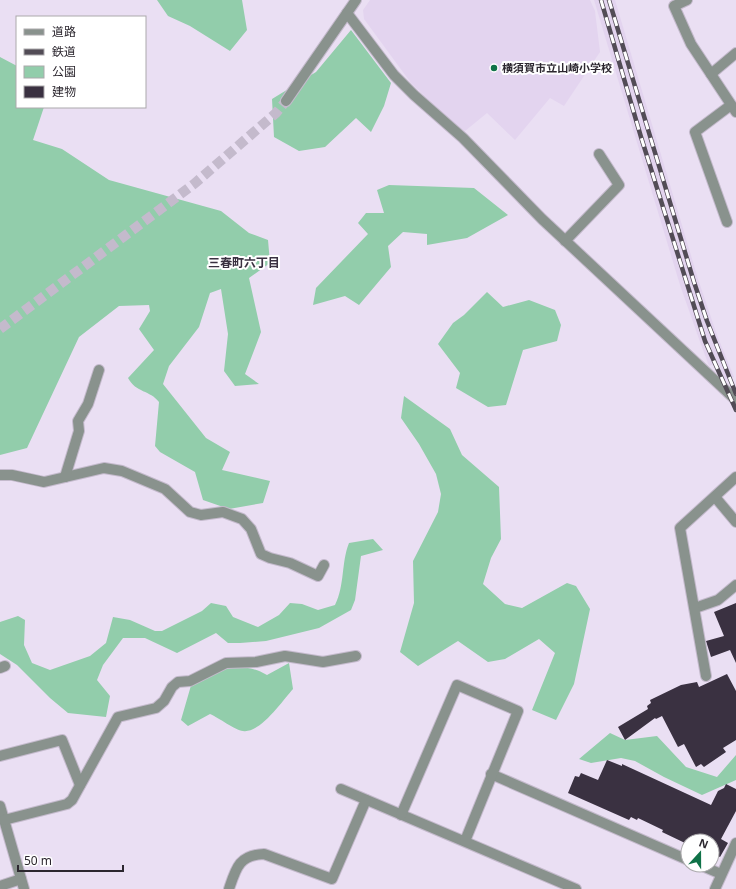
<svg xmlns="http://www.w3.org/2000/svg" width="736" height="889" font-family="'Noto Sans','Noto Sans JP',sans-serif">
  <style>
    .built { fill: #e3d4ef }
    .green { fill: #92cdab }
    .building { fill: #3a3141 }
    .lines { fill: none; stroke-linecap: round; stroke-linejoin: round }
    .minor-tunnel { stroke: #c4bacc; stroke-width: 10; stroke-dasharray: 10 5; stroke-linecap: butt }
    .minor-casing { stroke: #c4bacc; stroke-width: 12 }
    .minor { stroke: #89928d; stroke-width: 10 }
    .rail-casing { stroke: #524c56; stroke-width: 4.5 }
    .rail { stroke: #fff; stroke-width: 3; stroke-dasharray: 9; stroke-linecap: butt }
    .poi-dot { fill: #107248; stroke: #fff; stroke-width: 1.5 }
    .labels { text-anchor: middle; stroke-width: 4; stroke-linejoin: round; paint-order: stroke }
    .poi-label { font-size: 11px; font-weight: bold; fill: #2c272f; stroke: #fff; text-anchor: start }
    .neighbourhood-label { font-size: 12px; font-weight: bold; fill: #3a3141; stroke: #fff }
  </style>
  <rect width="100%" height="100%" fill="#eadff3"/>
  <!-- built -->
  <g class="built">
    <polygon points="370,0 590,0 595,11 600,52 564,106 550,98 515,140 487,113 465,131 455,125 411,83 364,19 363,10"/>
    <polygon points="594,0 615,0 698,279 717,335 734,377 729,379 725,380 718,363 709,366 699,339 680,285"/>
  </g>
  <!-- green -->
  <g class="green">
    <polygon points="157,0 242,0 247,30 230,51 190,26 168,16"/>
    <polygon points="351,30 391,83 384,106 371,132 356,118 325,147 299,151 274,137 272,99 316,72"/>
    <path d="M0,57l17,9v41h27l-11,33 29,9 47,31 112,31 28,22 19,7 2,23 -21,15 12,54 -16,42 14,10 -24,2 -11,-15 4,-37 -7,-45 -11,4 -11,34 -30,39 -6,18 43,54 24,14 -8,18 48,11 -7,22 -34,6 -26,-9 -8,-28 -35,-20 -5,-6 4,-44c-9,-12 -23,-9 -31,-24l26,-28 -15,-21 11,-18 -1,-6 -30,1 -40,31 -52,111 -27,7z"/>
    <polygon points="389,185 474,188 508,215 467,238 427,245 427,234 403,232 388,246 391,267 359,305 345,296 313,305 316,288 368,234 358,223 366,213 384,213 377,190"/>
    <polygon points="487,292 503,307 529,300 555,310 561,325 557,341 523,350 506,405 488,407 456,388 460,373 438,344 453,323 464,315"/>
    <polygon points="404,396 450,429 462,455 499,487 501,539 491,558 483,584 505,604 522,608 567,583 576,586 590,609 574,684 556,720 532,710 555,653 539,639 505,659 488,662 458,641 418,666 400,652 414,603 413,561 438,512 441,494 436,474 419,444 401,418"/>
    <path d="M373,539l10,11 -22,6 -6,44 -4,10 -32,18 -53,13 -26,2h-12l-12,-10 -39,20 -32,-15h-22l-20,27 -6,15 13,16 -4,21 -38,-4 -18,-15 -33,-33 -17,-11v-32l18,-6 7,4 -1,25 8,18 18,7 40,-14 16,-13 7,-26 17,3 25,11h7l40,-20 9,-8 15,3 7,11 25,10 21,-12 11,-12 12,1 16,6 17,-5c10,-20 6,-42 14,-62z"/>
    <path d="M289,663l4,26c-10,11 -33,45 -50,42 -8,-1 -24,-13 -33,-17l-22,12 -7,-6 11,-38c27,-11 47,-23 75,-7z"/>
    <polygon points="610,733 625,740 657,736 686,767 717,777 736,755 736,780 702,795 664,777 635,761 621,758 591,763 579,759"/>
  </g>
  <!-- building -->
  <g class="building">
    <polygon points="736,603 736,663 730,650 711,657 706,641 724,636 714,612"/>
    <polygon points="727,674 736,691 736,740 723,748 726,752 704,767 701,764 696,767 684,744 678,747 662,716 656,719 655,718 625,740 618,727 648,709 647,706 651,703 650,700 681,685 697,682 699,687"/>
    <polygon points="607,760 622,766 622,764 711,805 718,791 724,788 726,784 736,789 736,811 721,839 728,843 720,857 714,854 712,858 712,841 686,841 685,843 662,832 663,830 638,818 637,820 631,817 629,820 568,793 575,776 579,777 581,773 598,780"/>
  </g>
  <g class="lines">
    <!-- minor-tunnel -->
    <polyline class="minor-tunnel" points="0,329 194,184 276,113 286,101"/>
    <defs>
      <g id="minor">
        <polyline points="687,0 674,6 691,44 736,112"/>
        <polyline points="347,13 394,75 414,95 463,138 542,219 736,400"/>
        <polyline points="711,74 736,53"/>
        <polyline points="286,101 356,0"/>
        <polyline points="727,222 695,132 731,105"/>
        <polyline points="565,241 619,185 599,154"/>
        <polyline points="0,475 12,475 44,482 104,468 122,471 165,489 190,512 201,515 223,512 242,519 251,529 261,554 270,558 290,563 318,576 324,565"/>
        <polyline points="65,477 79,431 78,421 88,404 99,370"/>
        <polyline points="715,497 736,522"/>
        <polyline points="695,608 718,600 736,585"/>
        <polyline points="0,668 5,666"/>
        <polyline points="706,676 680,528 736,477"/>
        <polyline points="0,756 62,740 80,785"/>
        <polyline points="491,774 688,860"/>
        <polyline points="341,789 576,889"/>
        <polyline points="0,806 24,889"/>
        <polyline points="401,815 457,685 518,711 465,841"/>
        <polyline points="4,820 67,804 72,800 118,717 156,708 164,701 172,687 178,682 190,681 226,663 256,662 285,656 323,662 356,656"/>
        <polyline points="700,865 721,874"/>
        <polyline points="0,886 21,879"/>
        <path d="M229,889c7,-21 10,-34 35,-35l68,25 34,-79"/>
        <polyline points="715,889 736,843"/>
      </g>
    </defs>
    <!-- minor casing -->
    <use href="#minor" class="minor-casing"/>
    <!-- minor -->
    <use href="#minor" class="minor"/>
    <defs>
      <g id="rail">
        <polyline points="601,0 641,137 705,341 736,410"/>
        <polyline points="609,0 694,282 707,321 736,394"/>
      </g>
    </defs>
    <!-- rail casing -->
    <use href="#rail" class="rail-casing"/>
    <!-- rail -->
    <use href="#rail" class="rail"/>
  </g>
  <!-- markers -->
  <circle class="poi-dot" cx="494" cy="68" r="4"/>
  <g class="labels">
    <!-- poi labels -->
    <g class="poi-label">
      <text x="502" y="72">横須賀市立山崎小学校</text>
    </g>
    <!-- neighbourhood labels -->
    <g class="neighbourhood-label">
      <text x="244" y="267">三春町六丁目</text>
    </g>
  </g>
  <!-- legend -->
  <rect x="16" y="16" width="130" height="92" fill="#ffffff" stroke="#aba9ac"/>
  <rect x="24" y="29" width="20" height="6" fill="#89928d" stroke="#aba9ac"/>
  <text x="52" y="36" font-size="12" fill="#2c272f">道路</text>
  <rect x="24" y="49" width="20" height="6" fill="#524c56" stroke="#aba9ac"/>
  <text x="52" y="56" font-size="12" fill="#2c272f">鉄道</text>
  <rect x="24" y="66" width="20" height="12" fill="#92cdab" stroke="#aba9ac"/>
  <text x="52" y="76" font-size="12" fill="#2c272f">公園</text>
  <rect x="24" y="86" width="20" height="12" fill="#3a3141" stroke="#aba9ac"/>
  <text x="52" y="96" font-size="12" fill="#2c272f">建物</text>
  <!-- north arrow -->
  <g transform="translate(700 853) rotate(21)"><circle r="19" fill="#ffffff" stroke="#aba9ac"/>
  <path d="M0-3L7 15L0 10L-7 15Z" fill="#107248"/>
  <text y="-6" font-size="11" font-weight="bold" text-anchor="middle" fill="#2c272f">N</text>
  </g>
  <!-- scale -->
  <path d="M18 865v6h105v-6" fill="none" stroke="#2c272f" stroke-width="2"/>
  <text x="24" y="865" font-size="12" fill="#2c272f" stroke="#ffffff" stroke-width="3" paint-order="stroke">50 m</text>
</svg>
